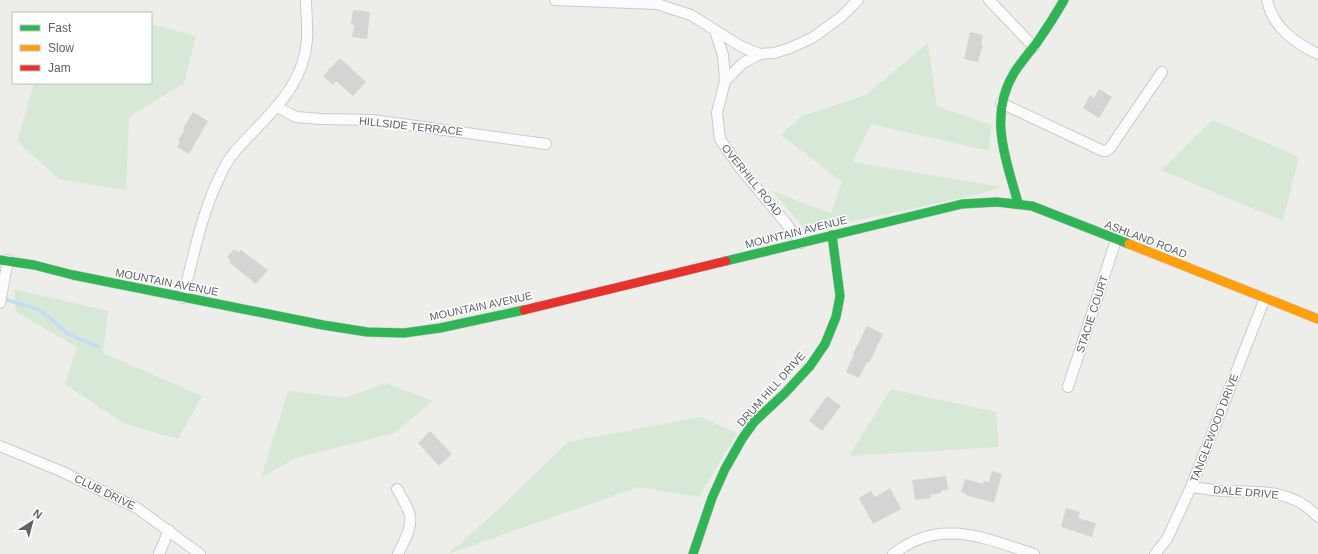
<svg xmlns="http://www.w3.org/2000/svg" width="1318" height="554" font-family="Arial,sans-serif">
  <style>
    .green { fill: #d8e8d6 }
    .lines { fill: none; stroke-linecap: round; stroke-linejoin: round }
    .stream { stroke: #c1dcf4; stroke-width: 3.5 }
    .building { fill: #d4d4d2 }
    .street-casing { stroke: #cacbca; stroke-width: 12 }
    .fast-casing { stroke: #c9c9c9; stroke-width: 10 }
    .slow-casing { stroke: #c9c9c9; stroke-width: 10 }
    .jam-casing { stroke: #c9c9c9; stroke-width: 10 }
    .street { stroke: #fcfcfc; stroke-width: 10 }
    .fast { stroke: #30b455; stroke-width: 9 }
    .slow { stroke: #ff9f0a; stroke-width: 9 }
    .jam { stroke: #e5322d; stroke-width: 9 }
    .labels { text-anchor: middle; stroke-width: 3; stroke-linejoin: round; paint-order: stroke }
    .street-label { font-size: 11px; fill: #5e6166; stroke: #fff }
  </style>
  <rect width="100%" height="100%" fill="#edede9"/>
  <!-- green -->
  <g class="green">
    <polygon points="151,24 196,36 184,83 129,117 126,190 59,179 17,141 34,83 151,83"/>
    <polygon points="928,43 937,106 991,125 989,151 871,124 852,162 1001,187 980,194 807,231 771,190 805,204 831,213 842,182 781,135 802,116 866,95"/>
    <polygon points="1213,120 1299,157 1283,221 1161,170"/>
    <polygon points="14,289 108,311 103,353 202,396 178,439 123,423 65,384 77,347 16,312"/>
    <polygon points="386,383 433,401 394,433 295,458 261,478 288,391 345,398"/>
    <polygon points="891,389 996,412 999,447 849,456"/>
    <polygon points="700,417 737,433 699,497 638,487 448,554 501,507 568,442"/>
  </g>
  <g class="lines">
    <!-- stream -->
    <polyline class="stream" points="1,298 37,309 50,318 68,334 99,347"/>
  </g>
  <!-- building -->
  <g class="building">
    <polygon points="353,10 370,12 367,39 352,37 354,25 351,24"/>
    <polygon points="970,32 983,35 981,44 983,45 978,62 964,59"/>
    <polygon points="340,58 366,82 353,96 336,81 333,85 323,76"/>
    <polygon points="1099,89 1112,97 1099,118 1083,108 1090,95 1094,98"/>
    <polygon points="193,112 208,121 189,154 177,147 180,142 178,140 184,131 183,130 184,127"/>
    <polygon points="234,249 239,252 241,250 268,270 256,284 230,263 231,261 227,257"/>
    <polygon points="867,326 883,334 869,363 867,362 859,378 846,372 854,355 853,354"/>
    <polygon points="827,396 841,406 822,431 809,421"/>
    <polygon points="430,431 452,454 439,466 418,443"/>
    <polygon points="992,471 1002,474 994,503 966,495 966,494 961,492 965,479 983,484 984,481 989,482"/>
    <polygon points="946,476 948,490 941,491 941,493 930,495 931,498 915,500 912,480"/>
    <polygon points="890,488 901,509 873,524 859,498 871,491 875,497"/>
    <polygon points="1066,508 1080,512 1078,518 1096,523 1092,537 1061,527"/>
  </g>
  <g class="lines">
    <defs>
      <g id="street">
        <polyline points="555,0 657,4 691,15 742,47 760,54"/>
        <polyline points="989,0 1034,47"/>
        <path d="M1267,0c6,28 27,42 51,54"/>
        <polyline points="715,31 723,55 725,81"/>
        <polyline points="1001,103 1103,151 1106,151 1110,148 1162,72"/>
        <polyline points="277,107 296,117 321,119 373,120 546,144"/>
        <polyline points="801,243 785,222 740,168 720,139 717,113 725,81 743,63 760,54 774,53 790,48 812,38 841,17 858,0"/>
        <path d="M183,298c11,-44 19,-88 40,-128 7,-16 21,-28 32,-40 26,-27 49,-51 52,-90 1,-13 -1,-27 -1,-40"/>
        <polyline points="0,303 8,260"/>
        <polyline points="1068,387 1116,240"/>
        <polyline points="0,446 63,472 137,508 200,554"/>
        <path d="M1191,487c10,1 21,3 31,4 35,1 70,-3 96,26"/>
        <path d="M397,489c4,7 9,15 12,23 5,14 -5,29 -11,42"/>
        <polyline points="159,554 169,530"/>
        <path d="M893,554c47,-37 91,-16 141,0"/>
        <polyline points="1155,554 1167,539 1191,487 1265,298"/>
      </g>
      <g id="fast">
        <path d="M1018,203c-12,-44 -30,-87 -4,-130 7,-11 16,-21 24,-32 9,-13 18,-27 26,-41"/>
        <polyline points="0,260 34,265 73,275 323,325 367,332 404,333 440,328 524,310"/>
        <polyline points="726,261 962,204 997,202 1032,206 1129,244"/>
        <polyline points="693,554 712,498 725,469 742,439 754,422 785,393 810,366 825,344 836,317 840,296 832,235"/>
      </g>
      <polyline id="slow" points="1129,244 1318,319"/>
      <polyline id="jam" points="524,310 726,261"/>
    </defs>
    <!-- street casing -->
    <use href="#street" class="street-casing"/>
    <!-- fast casing -->
    <use href="#fast" class="fast-casing"/>
    <!-- slow casing -->
    <use href="#slow" class="slow-casing"/>
    <!-- jam casing -->
    <use href="#jam" class="jam-casing"/>
    <!-- street -->
    <use href="#street" class="street"/>
    <!-- fast -->
    <use href="#fast" class="fast"/>
    <!-- slow -->
    <use href="#slow" class="slow"/>
    <!-- jam -->
    <use href="#jam" class="jam"/>
  </g>
  <g class="labels">
    <!-- street labels -->
    <g class="street-label">
      <text transform="translate(411 126) rotate(6)" y="4">HILLSIDE TERRACE</text>
      <text transform="translate(752 180) rotate(51)" y="4">OVERHILL ROAD</text>
      <text transform="translate(796 232) rotate(-14)" y="4">MOUNTAIN AVENUE</text>
      <text transform="translate(1146 239) rotate(21)" y="4">ASHLAND ROAD</text>
      <text transform="translate(167 282) rotate(11)" y="4">MOUNTAIN AVENUE</text>
      <text transform="translate(481 306) rotate(-12)" y="4">MOUNTAIN AVENUE</text>
      <text transform="translate(1092 314) rotate(-72)" y="4">STACIE COURT</text>
      <text transform="translate(771 389) rotate(-48)" y="4">DRUM HILL DRIVE</text>
      <text transform="translate(1214 428) rotate(-69)" y="4">TANGLEWOOD DRIVE</text>
      <text transform="translate(105 492) rotate(26)" y="4">CLUB DRIVE</text>
      <text transform="translate(1246 492) rotate(5)" y="4">DALE DRIVE</text>
    </g>
  </g>
  <!-- legend -->
  <rect x="12" y="12" width="140" height="72" fill="#ffffff" stroke="#bfc0c2"/>
  <rect x="20" y="25" width="20" height="6" fill="#30b455" stroke="#bfc0c2"/>
  <text x="48" y="32" font-size="12" fill="#5e6166">Fast</text>
  <rect x="20" y="45" width="20" height="6" fill="#ff9f0a" stroke="#bfc0c2"/>
  <text x="48" y="52" font-size="12" fill="#5e6166">Slow</text>
  <rect x="20" y="65" width="20" height="6" fill="#e5322d" stroke="#bfc0c2"/>
  <text x="48" y="72" font-size="12" fill="#5e6166">Jam</text>
  <!-- north arrow -->
  <g transform="translate(32 522) rotate(36)" stroke="#ffffff" stroke-width="3" paint-order="stroke">
  <path d="M0-3L7 15L0 10L-7 15Z" fill="#5e6166"/>
  <text y="-6" font-size="11" font-weight="bold" text-anchor="middle" fill="#5e6166">N</text>
  </g>
</svg>
